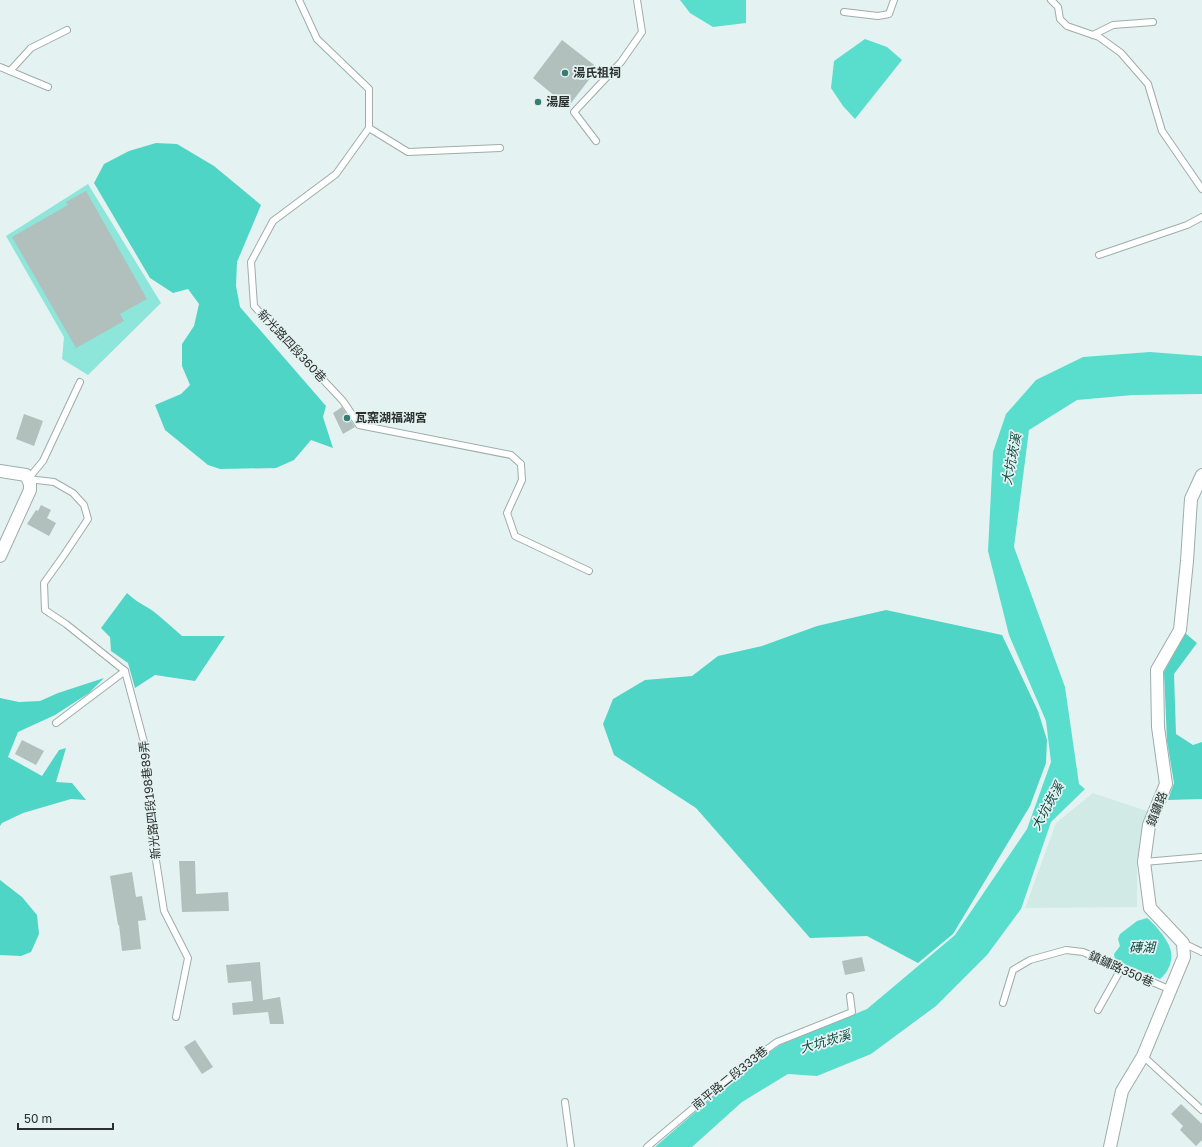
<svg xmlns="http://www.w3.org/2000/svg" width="1202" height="1147" font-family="'Golos Text','Noto Sans TC',sans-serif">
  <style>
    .built { fill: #d2eae6 }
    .green { fill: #8ee5d9 }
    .forest { fill: #4fd5c5 }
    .water { fill: #59ddcd }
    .building { fill: #b1c0bd }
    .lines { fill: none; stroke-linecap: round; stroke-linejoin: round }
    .service-casing { stroke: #9eadaa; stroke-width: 8 }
    .minor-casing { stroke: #9eadaa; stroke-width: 14 }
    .service { stroke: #fff; stroke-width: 6 }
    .minor { stroke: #fff; stroke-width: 12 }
    .poi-dot { fill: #367c73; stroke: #e4f3f1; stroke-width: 1.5 }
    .labels { text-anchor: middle; stroke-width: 3.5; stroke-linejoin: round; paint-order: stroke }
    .poi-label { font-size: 12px; font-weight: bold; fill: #2b302f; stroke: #e4f3f1; text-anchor: start }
    .street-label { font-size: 12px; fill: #2b302f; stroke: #e4f3f1 }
    .water-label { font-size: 13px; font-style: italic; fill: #0e4943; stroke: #e4f3f1 }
  </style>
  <rect width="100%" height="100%" fill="#e4f3f1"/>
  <!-- built -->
  <polygon class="built" points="1093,793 1147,811 1137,859 1137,907 1025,908 1056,823"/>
  <!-- green -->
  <polygon class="green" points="88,184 161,303 88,375 62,359 64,337 6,236"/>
  <!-- forest -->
  <g class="forest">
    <polygon points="156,143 177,144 214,166 261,205 237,262 236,286 240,307 326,406 323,417 333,448 311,440 294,460 276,468 220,469 208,465 165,430 155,405 181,394 190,385 182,366 182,344 194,326 199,304 188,289 173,293 150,278 94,183 104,164 129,151"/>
    <path d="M127,593c8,8 17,12 26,18 10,8 19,16 29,25h43l-30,45 -40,-6 -20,13 -7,-25 -17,-12 -1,-14 -9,-9z"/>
    <polygon points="886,610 1002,635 1038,711 1047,740 1046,763 1030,806 953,934 918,963 867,936 810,938 696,808 614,755 603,724 613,699 645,680 692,676 718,656 762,646 817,626"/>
    <polygon points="1185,633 1197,643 1174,674 1176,734 1193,745 1202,742 1202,799 1168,800 1174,783 1167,741 1164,672"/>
    <polygon points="104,678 89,693 55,715 18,732 8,757 42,776 59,750 66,748 56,782 72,783 86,800 71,799 23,813 2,823 0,826 0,698 19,702 40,701 58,693"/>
    <polygon points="0,880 22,897 37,915 39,934 31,952 21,956 0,955"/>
  </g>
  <!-- water -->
  <g class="water">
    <polygon points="680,0 746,0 746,23 713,27 690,13"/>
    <polygon points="865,39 887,47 902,60 855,119 843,106 831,88 834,61"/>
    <polygon points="1150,352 1202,356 1202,394 1133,395 1077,400 1029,430 1014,547 1065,687 1079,784 1085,789 1051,822 1021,909 987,955 936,1006 871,1054 817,1076 788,1074 742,1102 692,1147 655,1147 740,1073 780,1045 867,1009 955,935 1027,829 1051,762 1046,721 1009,635 988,551 993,452 1006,414 1036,380 1083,357"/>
    <path d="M1147,918c7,5 21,22 23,30 4,11 -1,24 -10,31l-45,-19 -1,-6 6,-8 -2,-7 2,-5 17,-13z"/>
  </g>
  <!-- building -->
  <g class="building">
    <polygon points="562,40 598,68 568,107 533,78"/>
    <polygon points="86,191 147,299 120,314 124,321 76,348 12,237 68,205 66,202"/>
    <polygon points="342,407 355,427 343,434 333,413"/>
    <polygon points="24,414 43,421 34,446 16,439"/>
    <polygon points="41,505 51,510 47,518 56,523 49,536 27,524 36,510 38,511"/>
    <polygon points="22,740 44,751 36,765 15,754"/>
    <polygon points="179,861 195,861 196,894 228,892 229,911 182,912"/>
    <polygon points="132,872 136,897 142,896 146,920 138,921 141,949 122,951 119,925 118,925 110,876"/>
    <polygon points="862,957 865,971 845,975 842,961"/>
    <polygon points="260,962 263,1000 280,997 284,1024 270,1024 268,1012 233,1015 232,1003 253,1001 251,981 228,983 226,965"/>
    <polygon points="195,1040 213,1067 202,1074 184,1047"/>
    <polygon points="1181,1104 1202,1124 1202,1140 1196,1146 1180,1130 1183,1126 1171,1114"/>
  </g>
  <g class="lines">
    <defs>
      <g id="service">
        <polyline points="299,0 317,39 369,89 369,128 336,174 273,221 251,262 254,306 343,401 359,425 511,455 521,464 522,480 507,513 515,536 589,571"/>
        <polyline points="1051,0 1058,7 1060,19 1067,26 1099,37 1121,53 1148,84 1162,131 1202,189"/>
        <polyline points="844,12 878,16 889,14 894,0"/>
        <polyline points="1093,35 1113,25 1153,22"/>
        <polyline points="0,67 48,87"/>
        <polyline points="10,71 31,48 67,30"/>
        <polyline points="369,128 408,152 500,148"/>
        <polyline points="596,141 574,112 621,62 642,32 637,0"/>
        <polyline points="1099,255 1187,225 1202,217"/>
        <polyline points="28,479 54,482 73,493 84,505 88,519 64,555 44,583 45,610 66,624 125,671 144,742 155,854 164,911 188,958 176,1017"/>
        <polyline points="28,479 43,461 80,382"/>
        <polyline points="56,723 125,671"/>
        <polyline points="1144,862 1202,857"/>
        <polyline points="1183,943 1202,952"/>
        <polyline points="1003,1003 1013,970 1030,960 1066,950 1083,952 1171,990"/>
        <polyline points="1098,1010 1121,969"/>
        <polyline points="1143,1056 1202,1110"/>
        <polyline points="565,1102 571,1147"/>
        <polyline points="647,1147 741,1068 777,1042 852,1012 850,996"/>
      </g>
      <g id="minor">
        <polyline points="0,471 26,475 30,484 30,490 0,556"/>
        <polyline points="1110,1147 1122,1091 1143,1056 1184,957 1183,943 1150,908 1144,862 1149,825 1166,784 1158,727 1157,670 1180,630 1187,561 1191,499 1202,475"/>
      </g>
    </defs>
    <!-- service casing -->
    <use href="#service" class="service-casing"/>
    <!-- minor casing -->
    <use href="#minor" class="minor-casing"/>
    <!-- service -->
    <use href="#service" class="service"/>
    <!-- minor -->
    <use href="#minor" class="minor"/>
  </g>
  <!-- markers -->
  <g class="poi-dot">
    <circle cx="565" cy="73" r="4"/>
    <circle cx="538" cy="102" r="4"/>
    <circle cx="347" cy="418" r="4"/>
  </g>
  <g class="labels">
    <!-- poi labels -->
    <g class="poi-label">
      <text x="573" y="77">湯氏祖祠</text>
      <text x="546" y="106">湯屋</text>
      <text x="355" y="422">瓦窯湖福湖宮</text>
    </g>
    <!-- street labels -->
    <g class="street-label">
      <text transform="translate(292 346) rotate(47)" y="4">新光路四段360巷</text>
      <text transform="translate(150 800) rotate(-96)" y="4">新光路四段198巷89弄</text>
      <text transform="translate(1157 809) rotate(-69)" y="4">鎮鏞路</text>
      <text transform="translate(1121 969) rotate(24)" y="4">鎮鏞路350巷</text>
      <text transform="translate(730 1078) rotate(-39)" y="4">南平路二段333巷</text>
    </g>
    <!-- water labels -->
    <g class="water-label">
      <text transform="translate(1011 459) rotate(-79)" y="5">大坑崁溪</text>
      <text transform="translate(1047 806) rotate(-61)" y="5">大坑崁溪</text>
      <text x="1142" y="952">磚湖</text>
      <text transform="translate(825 1041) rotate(-16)" y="5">大坑崁溪</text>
    </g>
  </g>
  <!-- scale -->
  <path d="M18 1123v6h95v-6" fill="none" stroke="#2b302f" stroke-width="2"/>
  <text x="24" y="1123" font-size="12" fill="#2b302f" stroke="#e4f3f1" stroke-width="3" paint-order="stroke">50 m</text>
</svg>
